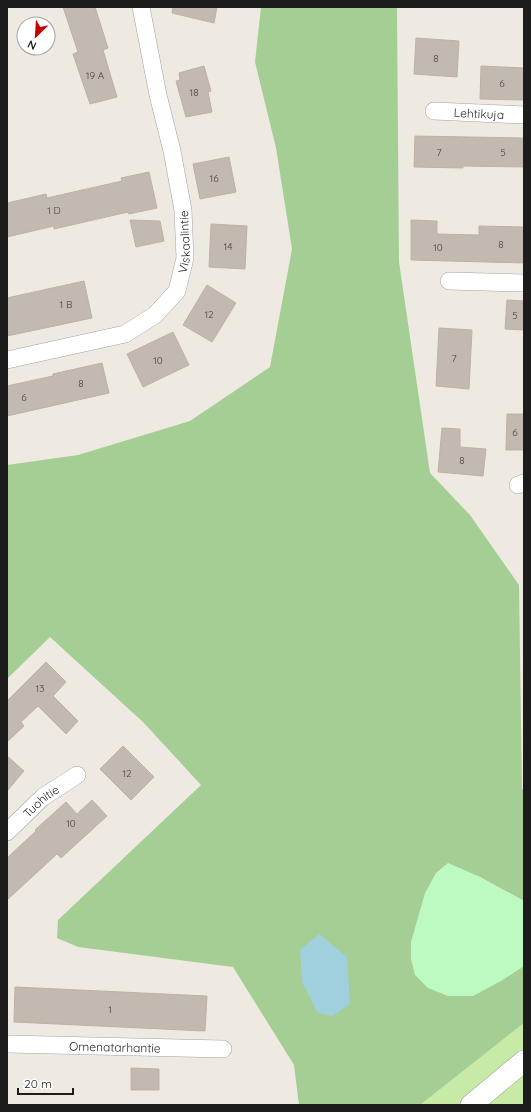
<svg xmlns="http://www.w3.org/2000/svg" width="531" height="1112" viewBox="0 0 531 1112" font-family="Quicksand,sans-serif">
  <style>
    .grass { fill: #c7eaa6 }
    .forest { fill: #a5ce95 }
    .park { fill: #bcfac2 }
    .water { fill: #a0cfdd }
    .building { fill: #c2b9b1; stroke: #c0b0a4 }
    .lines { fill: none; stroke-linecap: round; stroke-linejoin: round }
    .minor-casing { stroke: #a3a3a3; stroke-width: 18 }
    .tertiary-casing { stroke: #a3a3a3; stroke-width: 22 }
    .minor { stroke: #fff; stroke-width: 17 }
    .tertiary { stroke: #fff; stroke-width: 21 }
    .labels { text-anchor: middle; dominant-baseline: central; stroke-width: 3; stroke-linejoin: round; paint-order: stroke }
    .number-label { font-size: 10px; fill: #464341 }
    .street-label { font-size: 12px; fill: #1c1c1c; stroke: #fff }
  </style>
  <rect width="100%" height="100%" fill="#eeeae2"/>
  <path class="grass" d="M524,1023V1105H420Z"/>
  <path class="forest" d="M261,7H397L399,262L430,473L470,515L519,585L522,789H524V901L478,876L499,982L524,966V1023L420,1105H299L294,1065L233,967L78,947L57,938L58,920L201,785L144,723L50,637L7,679V465L78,455L190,421L270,367L292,249L276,148L255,62Z"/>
  <path class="park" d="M448,863L478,876L524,901V966L499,982L473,996H448L428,988L415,975L411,959V942L425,893L436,873Z"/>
  <path class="water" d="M319,934L347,957L350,1004L332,1016L317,1012L302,982L300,950Z"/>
  <path class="building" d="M63,7H95L108,48L103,50L117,97L90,104L73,54L78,52Z
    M173,7H217L214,23L172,13Z
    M416,38L459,41L457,77L414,74Z
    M204,66L211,91L208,92L212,112L186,117L176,81L180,80L179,73Z
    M481,66L524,68V100L480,99Z
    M415,136L524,138V167L463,166V168L414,167Z
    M229,157L236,192L200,199L193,164Z
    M149,172L157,208L129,214L128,212L54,229V226L7,237V203L46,194L47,198L122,181L121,178Z
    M130,220L160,221L164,241L136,247Z
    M411,220L437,221V234L479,235V226L524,227V263L411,260Z
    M211,224L247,226L245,269L209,267Z
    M84,281L92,318L7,336V298Z
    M207,285L236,303L212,342L183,325Z
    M507,300L524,301V330L505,329Z
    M439,328L472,330L469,389L436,386Z
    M173,332L189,365L143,387L127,354Z
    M102,363L109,393L7,416V386L53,376V374Z
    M507,414H524V450H506Z
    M442,428L460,429V447L486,449L483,476L438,472Z
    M46,662L66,682L53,696L78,721L66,734L38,706L21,722L24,726L7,742V701Z
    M123,746L154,777L131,800L100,769Z
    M7,756L24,771L7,791Z
    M92,800L107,816L61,858L57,854L7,900V858L36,831L35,830L66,802L77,814Z
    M15,987L207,996L205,1031L14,1022Z
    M131,1068L159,1069V1090H131Z"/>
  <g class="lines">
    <g class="minor-casing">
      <g id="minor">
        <path id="s1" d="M434,111L524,115"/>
        <path d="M449,281L524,283"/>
        <path id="s2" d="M7,360L125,334L155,315L177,291L185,258L183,210L172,151L158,95L141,7"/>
        <path d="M518,485L524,483"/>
        <path id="s3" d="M7,832L43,797L77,775"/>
        <path id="s4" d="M7,1044L223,1049"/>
      </g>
    </g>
    <g class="tertiary-casing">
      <path id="tertiary" d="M471,1105L524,1061"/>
    </g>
    <use href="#minor" class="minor"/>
    <use href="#tertiary" class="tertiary"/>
  </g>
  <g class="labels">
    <g class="number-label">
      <text x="436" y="58">8</text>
      <text x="95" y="75">19 A</text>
      <text x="502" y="83">6</text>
      <text x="194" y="92">18</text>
      <text x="439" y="152">7</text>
      <text x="503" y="152">5</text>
      <text x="214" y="178">16</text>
      <text x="54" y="210">1 D</text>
      <text x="501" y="244">8</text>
      <text x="228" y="246">14</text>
      <text x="438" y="247">10</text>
      <text x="66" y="304">1 B</text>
      <text x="209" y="314">12</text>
      <text x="515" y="315">5</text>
      <text x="454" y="358">7</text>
      <text x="158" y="360">10</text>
      <text x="81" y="383">8</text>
      <text x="24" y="397">6</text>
      <text x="515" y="432">6</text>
      <text x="462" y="460">8</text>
      <text x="40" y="688">13</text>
      <text x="127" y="773">12</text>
      <text x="71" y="823">10</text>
      <text x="110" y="1009">1</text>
    </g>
    <g class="street-label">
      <text stroke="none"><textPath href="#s1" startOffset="45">Lehtikuja</textPath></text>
      <text stroke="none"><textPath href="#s2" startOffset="239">Viskaalintie</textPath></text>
      <text stroke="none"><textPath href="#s3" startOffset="46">Tuohitie</textPath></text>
      <text stroke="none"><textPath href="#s4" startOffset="108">Omenatarhantie</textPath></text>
    </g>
  </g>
  <rect width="531" height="1112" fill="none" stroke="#1c1c1c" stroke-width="16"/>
  <g transform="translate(36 36) rotate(205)"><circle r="19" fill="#ffffff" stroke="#a4a4a4"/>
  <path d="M0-3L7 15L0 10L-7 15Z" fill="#c90200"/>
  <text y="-6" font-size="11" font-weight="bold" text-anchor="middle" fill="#1c1c1c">N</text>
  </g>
  <path d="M18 1088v6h55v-6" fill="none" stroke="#1c1c1c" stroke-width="2"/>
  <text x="24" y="1088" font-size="12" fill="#1c1c1c" stroke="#ffffff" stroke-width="3" paint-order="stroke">20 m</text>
</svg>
